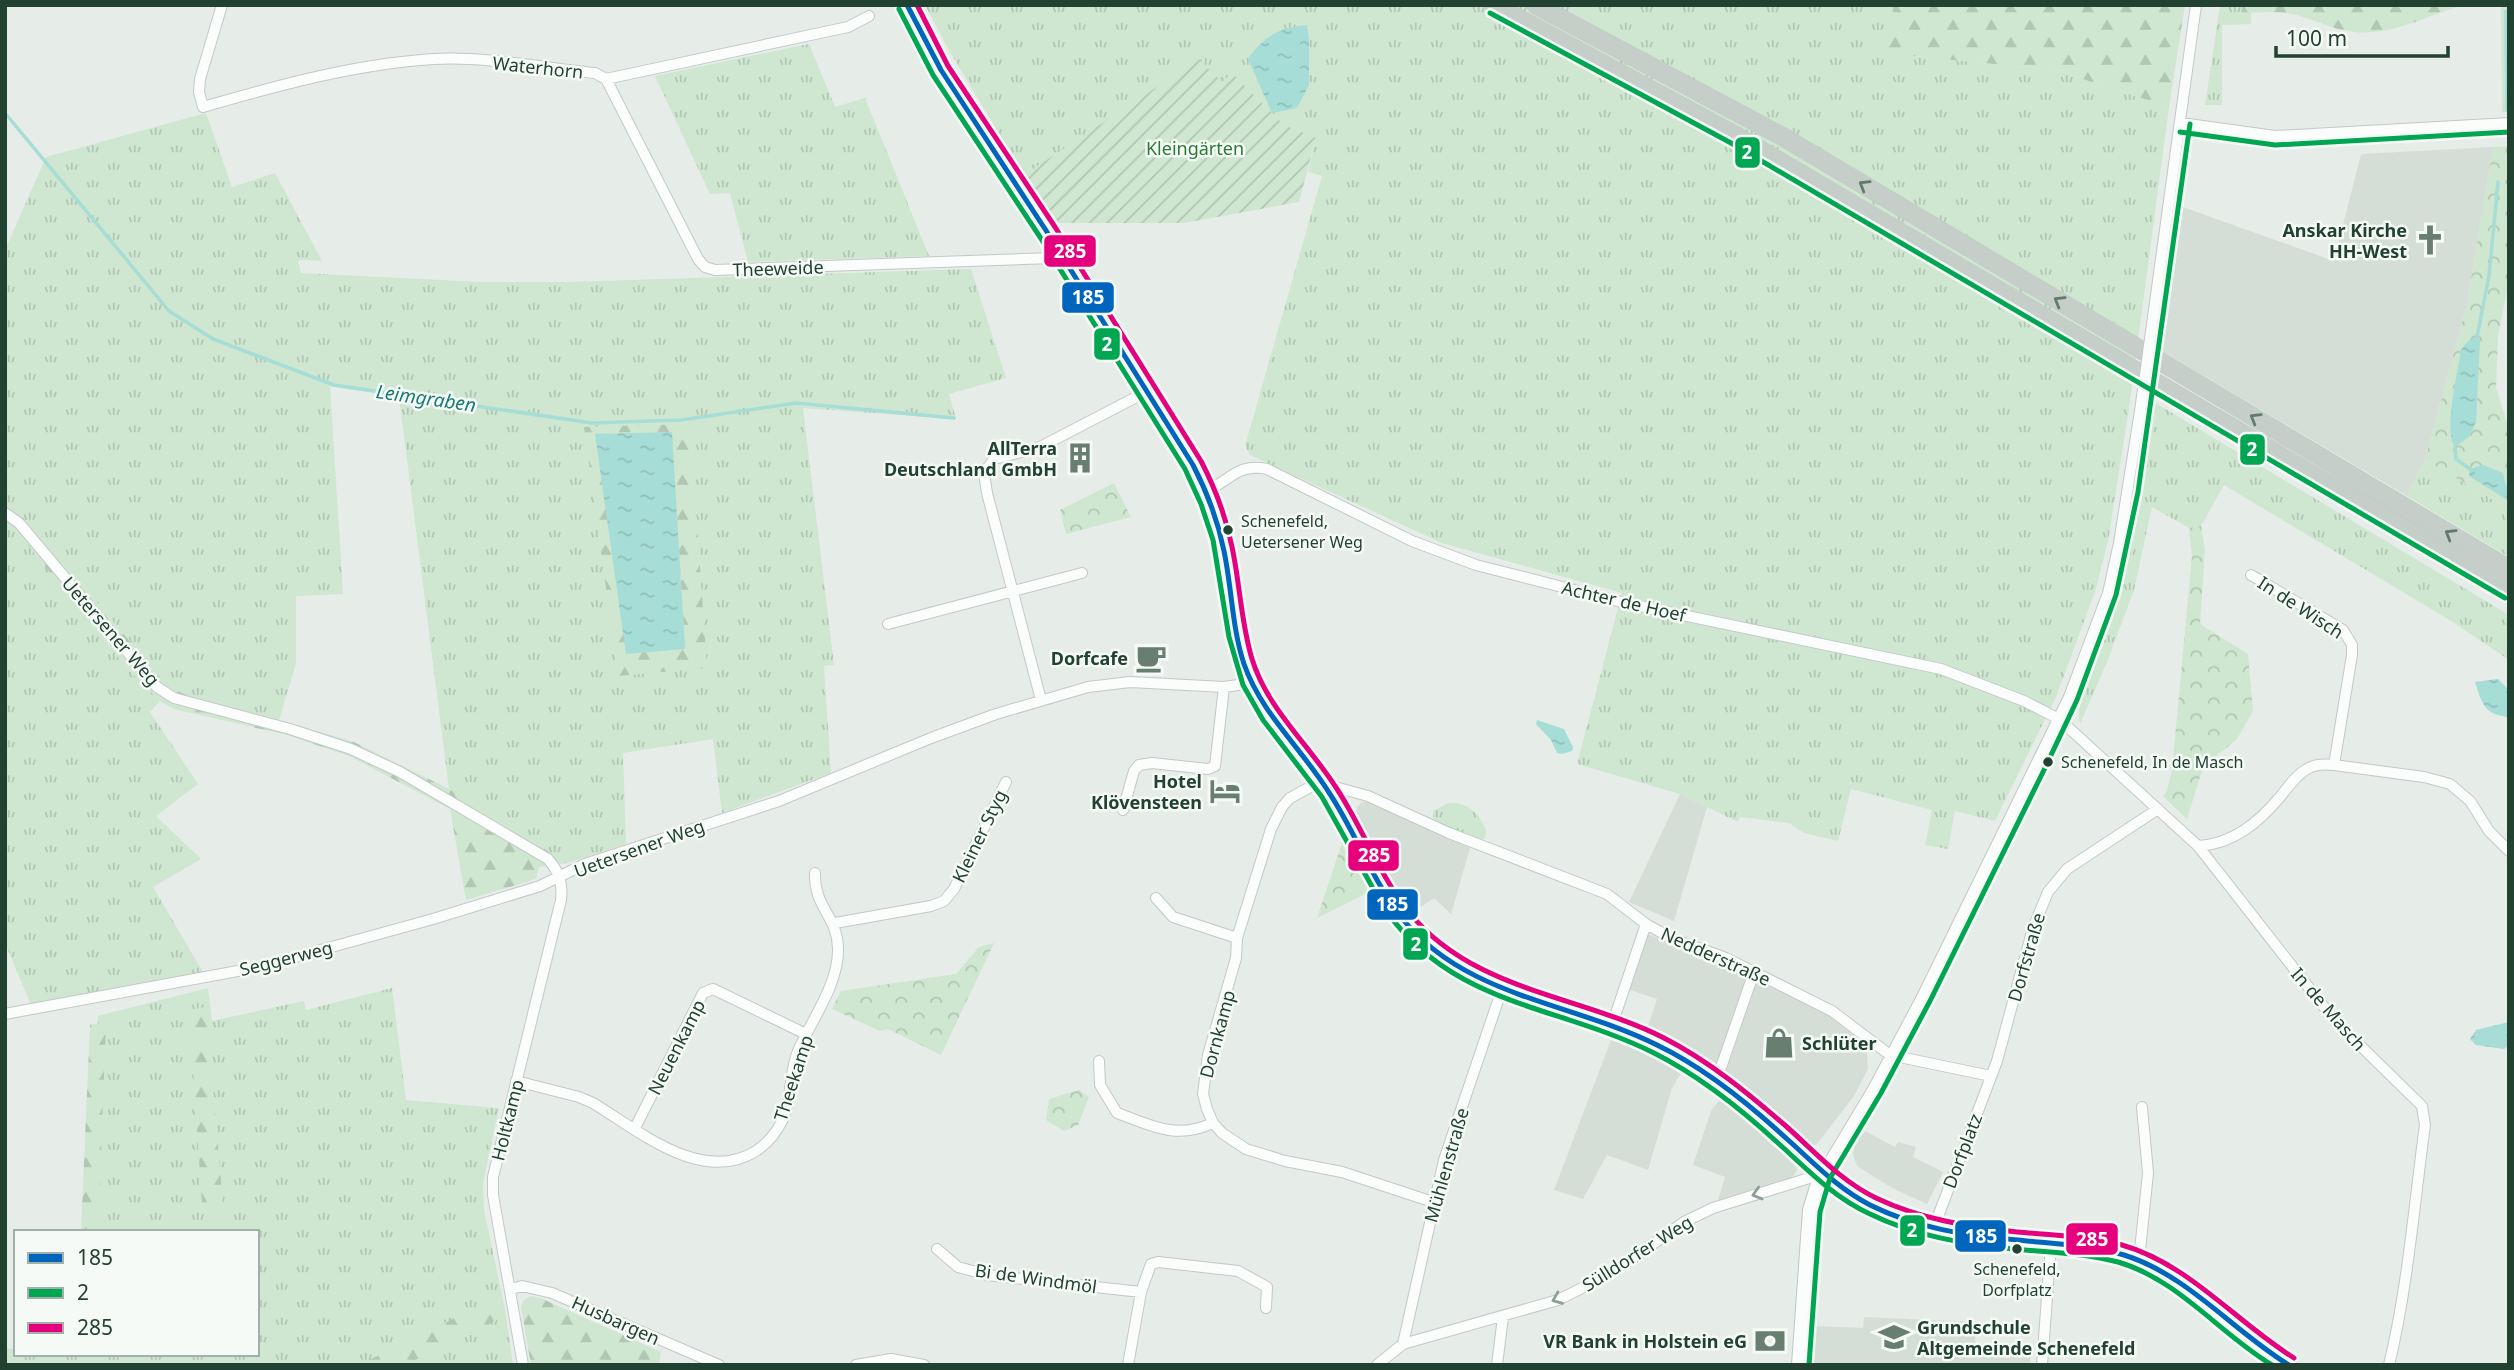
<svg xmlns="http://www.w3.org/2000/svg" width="2514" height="1370" viewBox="0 0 2514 1370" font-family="'Noto Sans',sans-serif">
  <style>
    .built { fill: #d4ded7 }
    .grass { fill: url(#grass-tufts) }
    .forest { fill: url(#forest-firs); fill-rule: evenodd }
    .park { fill: url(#park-crowns) }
    .garden { fill: url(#garden-furrows) }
    .water { fill: url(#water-ripples) }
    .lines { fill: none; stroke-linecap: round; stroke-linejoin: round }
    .stream { stroke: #a6ddd6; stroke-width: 3.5 }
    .minor-casing { stroke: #c3c9c5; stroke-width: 12 }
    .secondary-casing { stroke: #c0c8c4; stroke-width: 18 }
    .trunk-casing { stroke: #c2cbc6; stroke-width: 19 }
    .minor { stroke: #fbfcfc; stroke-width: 10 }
    .secondary { stroke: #fbfcfc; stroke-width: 16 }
    .trunk { stroke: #c5cec9; stroke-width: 18 }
    .minor-bridge-casing { stroke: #c3c9c5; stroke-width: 12; stroke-linecap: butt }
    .minor-bridge { stroke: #fbfcfc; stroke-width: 10 }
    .bus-1-casing { stroke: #f5faf7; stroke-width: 10 }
    .bus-2-casing { stroke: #f5faf7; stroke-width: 10 }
    .bus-3-casing { stroke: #f5faf7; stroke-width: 10 }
    .bus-1 { stroke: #0065bd; stroke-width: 5 }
    .bus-2 { stroke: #00a651; stroke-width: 5 }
    .bus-3 { stroke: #e5007d; stroke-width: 5 }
    .oneway { stroke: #637a6e }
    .oneway2 { stroke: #8e9f96 }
    .bus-dot { fill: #224231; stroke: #f5faf7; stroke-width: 2.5 }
    .labels { text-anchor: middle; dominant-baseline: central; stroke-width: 5; stroke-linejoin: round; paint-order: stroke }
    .bus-label { font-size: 16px; fill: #224231; stroke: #f5faf7; text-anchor: start }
    .street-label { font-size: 18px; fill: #224231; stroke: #f5faf7 }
    .park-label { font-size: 18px; fill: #2a7b34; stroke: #f5faf7 }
    .poi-label { font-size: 18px; font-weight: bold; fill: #224231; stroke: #f5faf7; text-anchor: end }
    .water-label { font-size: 19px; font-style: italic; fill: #187c73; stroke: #f5faf7 }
    .line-badge { stroke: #f5faf7; stroke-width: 2.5 }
    .badge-label { font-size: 19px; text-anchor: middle; font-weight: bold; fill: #fff }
  </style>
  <defs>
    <pattern id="grass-tufts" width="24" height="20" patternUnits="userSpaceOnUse" patternTransform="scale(1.75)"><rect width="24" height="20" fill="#cfe6d0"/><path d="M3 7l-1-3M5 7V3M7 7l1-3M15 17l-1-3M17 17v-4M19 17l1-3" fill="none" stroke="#b1c6b3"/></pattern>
    <pattern id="forest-firs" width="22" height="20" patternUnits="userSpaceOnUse" patternTransform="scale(1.75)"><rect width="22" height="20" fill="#cfe6d0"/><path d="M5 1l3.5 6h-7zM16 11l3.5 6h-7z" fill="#b1c6b3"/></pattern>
    <pattern id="park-crowns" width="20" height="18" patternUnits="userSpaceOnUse" patternTransform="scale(1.75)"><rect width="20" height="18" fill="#cfe6d0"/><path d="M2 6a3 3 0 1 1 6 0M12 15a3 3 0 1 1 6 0" fill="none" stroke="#b1c6b3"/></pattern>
    <pattern id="garden-furrows" width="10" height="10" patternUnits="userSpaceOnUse" patternTransform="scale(1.75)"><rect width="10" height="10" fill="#cfe6d0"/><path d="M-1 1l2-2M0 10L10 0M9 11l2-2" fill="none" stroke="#b1c6b3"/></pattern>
    <pattern id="water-ripples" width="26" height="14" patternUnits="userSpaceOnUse" patternTransform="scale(1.75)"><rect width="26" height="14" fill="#a6ddd6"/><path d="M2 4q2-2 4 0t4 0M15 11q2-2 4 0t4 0" fill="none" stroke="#8fbfb8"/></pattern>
  </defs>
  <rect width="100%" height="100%" fill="#e6ece8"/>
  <path class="built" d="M2493,147L2467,304L2425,460L2407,496L2160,350L2180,206L2334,261L2361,154Z
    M1680,794L1707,807L1674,921L1629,902Z
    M1362,802H1368L1470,848L1451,914L1434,898L1413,912L1386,872L1356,816L1357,807Z
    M1645,933L1723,962L1746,974L1747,978L1715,1068L1682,1046L1648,1026L1657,999L1627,989Z
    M1757,981L1828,1015L1858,1039L1867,1053L1868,1069L1854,1096L1817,1144L1812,1146L1787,1127L1786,1124L1724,1077Z
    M1611,1040L1635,1048L1681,1073L1672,1088L1648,1170L1607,1155L1583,1199L1554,1190Z
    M1720,1099L1756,1126L1796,1165L1797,1170L1792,1178L1718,1200L1725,1177L1693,1165L1711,1111Z
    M1865,1131L1895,1147L1898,1142L1916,1147L1913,1157L1943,1172L1927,1204L1894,1189L1857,1166L1853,1154L1855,1142Z
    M1864,1317L1976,1322L1975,1345L2031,1348L2030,1365H1810L1814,1326L1863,1328Z"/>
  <path class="grass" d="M925,5H1894L1884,53L2055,70L2169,107L2128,415L2108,541L2096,589L2056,697L1995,821L1955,811L1948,849L1925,845L1932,810L1851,789L1838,841L1804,833L1789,823L1740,817L1738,822L1680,794L1577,764L1622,593L1442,543L1250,455L1245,446L1322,176L1308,172L1316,138L1284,125L1232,73L1222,82L1052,158L1024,175L950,52Z
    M2220,5H2243L2242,13H2251V24L2222,25V105H2205Z
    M809,44L835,107L865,98L929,256L748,262L730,193L710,194L655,76Z
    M206,113L232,187L275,173L322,261L298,260L301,273L481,282H570L971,269L1006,378L949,394L956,419L803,408L834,665L824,666L831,773L722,813L713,739L623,753L626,844L567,863L449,789L399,397L330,386L343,594L296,596V663L279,720L192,697L168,687L33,526L5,503V250L46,157Z
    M2154,402L2509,615V660L2453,622L2224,485L2201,526L2189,528L2152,507L2134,590L2107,662L2080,724C2074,697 2100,655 2109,628C2133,554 2143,478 2154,402Z
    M2425,460L2509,509V557L2407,496Z
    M5,522L22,538L129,670L160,701L150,712L198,784L156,816L201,859L153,887L204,974L31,1005L5,943Z
    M1448,803C1468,802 1479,813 1486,830L1485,839L1476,838L1436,822L1433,816V811Z
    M208,988L212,1021L304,1001L306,1010L392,988L406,1100L499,1108L483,1183L484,1210L505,1309L513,1365H5V1349L16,1348V1354H257V1232H91L98,1016Z"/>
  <path class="forest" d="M1894,5H2185L2169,107L2055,70L1883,53Z
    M2243,5H2464C2427,15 2393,36 2354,32C2330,30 2307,15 2285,13C2271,11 2256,13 2241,13Z
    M690,424L707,668L618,676L584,427ZM672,433L685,648L595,434Z
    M5,503L33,526L168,687L192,697L279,720L354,742L449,789L567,863L539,867L536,879L466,900L450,809L349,756L287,735L174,709L160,701L129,670L22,538L5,522Z
    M206,1007L223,1205L202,1204L189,1010Z
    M90,1024H106L98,1232H81Z
    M530,1296L538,1297L661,1352L659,1365H531L521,1307L524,1300Z
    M493,1299L497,1320L405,1365H359Z"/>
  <path class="park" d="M2501,5H2509V112H2502Z
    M2509,146V281L2498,336L2496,388L2509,429V509L2425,460L2467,304L2493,147Z
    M1114,483L1131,517L1066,534L1060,510Z
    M2201,526L2205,549L2200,624L2248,654L2253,711L2237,739L2203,767L2187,819L2163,796L2167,791L2172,770L2192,556L2189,528Z
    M1343,840L1371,891L1317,918Z
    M994,943L941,1055L888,1029L880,1031L832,1009L841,991L956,974L979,947Z
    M1079,1090L1089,1097L1078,1125L1064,1131L1046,1120L1049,1099Z"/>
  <path class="garden" d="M1199,59L1222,82L1232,73L1284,125L1316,138L1299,202L1184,223H1055L1024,175Z"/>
  <path class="water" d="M1307,25L1309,39V85L1297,108L1272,113L1248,59C1263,37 1280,27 1307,25Z
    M2477,337L2480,340L2476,422L2469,437L2455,447C2443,432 2458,372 2461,350L2468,341Z
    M672,432L685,649L626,654L595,434Z
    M2483,465L2503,473L2506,486L2509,487V501L2469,476L2470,469Z
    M2498,679L2509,690V717C2484,715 2482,703 2475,682Z
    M1537,720L1564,729L1573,747L1572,751L1562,754L1557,753L1551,740L1536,724Z
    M2509,1022V1045L2504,1049L2476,1045L2470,1039L2476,1030Z"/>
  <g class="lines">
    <path class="stream" d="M2506,11L2507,110
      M5,113L169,311L213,339L334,385L592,423L681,420L796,403L954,418
      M2477,337L2489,276L2498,182
      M2455,447L2456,459L2470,469"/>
    <g class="minor-casing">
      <path id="minor" d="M222,5L200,79L199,92L203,107C279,85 355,64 434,59C483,56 545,68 595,73L606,79L848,27L869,16
        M606,79L698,259L705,267L715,270L1053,258L1063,255
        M2181,123L2275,136L2509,123
        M2153,317L2196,5
        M1205,492C1231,480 1237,463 1267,469L1412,541L1476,565L1625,603L1941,669L2024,701L2059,719L2198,846L2335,1021L2422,1106L2425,1125C2414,1205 2408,1286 2389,1365
        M5,513L19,523L157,687L174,698L290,729L351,749L400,772L548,859C559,872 563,883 561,900L493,1177V1195L523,1365
        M2251,575L2343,630L2352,645V655L2334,765
        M888,624L1082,573
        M1041,700L987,493L984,473L994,459L1040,447L1148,391
        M1123,810L1134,771L1139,765L1152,763L1208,769L1215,766L1224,687
        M2198,846C2233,844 2258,823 2280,797C2288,787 2296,775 2307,769C2315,764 2325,764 2334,765L2424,777L2450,784L2470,801L2489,831L2509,851
        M1156,898L1173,917L1237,938
        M835,923L931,906L944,901L954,889L1006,782
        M5,1014L259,967L433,919L540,886L585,864L779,801L931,738L996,714L1088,687L1130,682L1224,687L1252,683
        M1612,1025L1646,924
        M1099,1061L1100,1085L1117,1113C1153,1126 1175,1140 1213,1123
        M516,1081L579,1097L593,1103C639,1131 702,1185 756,1151C768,1143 777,1132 783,1119C792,1098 789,1073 798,1051C812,1019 839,984 838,948C837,915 814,908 815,873
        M1716,1082L1754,972
        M635,1128L703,993L713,989L806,1034
        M1433,1202L1342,1172L1285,1161L1246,1149L1222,1133L1213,1123L1207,1109L1203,1094L1208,1055L1236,958L1237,938L1271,829L1282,807L1290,798L1312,786L1324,784L1368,796L1449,833L1607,894L1646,924L1673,939L1726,958L1832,1011L1890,1055L1991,1076
        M1934,1227L1997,1061L2033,928L2048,892L2067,869L2158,809
        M937,1249L958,1267L987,1275L1141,1292
        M2139,1260L2148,1173L2142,1107
        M511,1289L522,1286L552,1293L719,1365
        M1403,1344L1444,1160L1502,989
        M856,1365L891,1359L924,1365
        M1128,1365L1141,1292L1151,1264L1158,1262L1238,1271L1267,1287L1266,1308
        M1377,1365L1403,1344L1558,1300L1598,1280L1632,1259L1684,1222L1713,1208L1822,1174L1873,1089L1922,997L2069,697L2108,593L2119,543L2140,411
        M1497,1365L1503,1317
        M2042,1365L2051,1243"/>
    </g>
    <g class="secondary-casing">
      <path id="secondary" d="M907,5C931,65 974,119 1009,173C1044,225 1076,278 1110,331C1136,371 1163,412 1187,454C1204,483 1217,517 1224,550C1231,588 1233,626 1244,663C1259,713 1302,749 1329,792C1355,832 1373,879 1402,918C1464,1000 1573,1001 1658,1045C1707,1070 1758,1112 1799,1150C1807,1157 1813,1165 1821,1172C1836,1186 1855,1197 1873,1206C1915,1227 1967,1236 2013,1240C2055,1244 2096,1244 2136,1259C2194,1282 2235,1336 2289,1365
        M1800,1365L1811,1210L1822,1174"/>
    </g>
    <g class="trunk-casing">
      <path id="trunk" d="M1494,5L1735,135L2509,590
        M1536,5L1785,138L2509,569"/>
    </g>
    <use href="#minor" class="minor"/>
    <use href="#secondary" class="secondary"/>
    <use href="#trunk" class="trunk"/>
    <g class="minor-bridge-casing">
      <path id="minor-bridge" d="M2140,411L2153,317"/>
    </g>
    <use href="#minor-bridge" class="minor-bridge"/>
    <g class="bus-1-casing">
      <path id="bus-1" d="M907,5L941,70L1047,232L1193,465C1207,492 1218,521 1224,551C1232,589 1232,628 1244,664C1261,713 1301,748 1328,791C1355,831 1371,878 1401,917C1464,997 1571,1002 1657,1045C1705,1068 1748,1103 1787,1139C1814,1163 1837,1188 1870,1205C1916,1228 1967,1236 2018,1240C2054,1244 2090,1245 2124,1255C2188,1275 2233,1331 2289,1365"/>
    </g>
    <g class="bus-2-casing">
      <path id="bus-2" d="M899,9L933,75L1040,237L1185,469L1201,504L1213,540L1229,637L1243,685L1263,720L1322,797L1384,908C1453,1007 1556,1004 1654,1053C1700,1076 1741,1109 1778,1143C1808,1170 1833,1197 1870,1214C1915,1236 1964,1244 2013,1249C2048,1252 2084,1253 2118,1262C2179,1280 2219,1333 2272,1365
        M1490,13L1731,143L2505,598
        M2180,132L2275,145L2509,132
        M1809,1365L1820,1212L1830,1178L1881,1093L1930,1001L2044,770L2077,700L2116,595L2138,492L2190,124"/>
    </g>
    <g class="bus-3-casing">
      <path id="bus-3" d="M917,5L948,66L1055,227L1201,461C1215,488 1226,517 1232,547C1240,584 1241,623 1252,659C1267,708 1308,744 1335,786C1362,826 1378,873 1408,911C1471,991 1579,995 1664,1038C1709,1061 1749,1094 1787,1127C1816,1153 1841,1181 1876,1198C1920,1219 1969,1227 2017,1232C2052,1235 2088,1236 2122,1245C2189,1264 2236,1322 2294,1358"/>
    </g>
    <use href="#bus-1" class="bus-1"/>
    <use href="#bus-2" class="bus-2"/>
    <use href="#bus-3" class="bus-3"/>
  </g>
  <defs><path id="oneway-chevron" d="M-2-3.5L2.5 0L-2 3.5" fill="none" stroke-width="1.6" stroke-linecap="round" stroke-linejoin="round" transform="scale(1.75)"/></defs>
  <g class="oneway">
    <use href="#oneway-chevron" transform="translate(1864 185) rotate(-149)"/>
    <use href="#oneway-chevron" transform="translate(2059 301) rotate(-149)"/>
    <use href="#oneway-chevron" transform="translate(2255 418) rotate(-149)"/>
    <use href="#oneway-chevron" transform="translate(2450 534) rotate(-149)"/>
  </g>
  <g class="oneway2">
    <use href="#oneway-chevron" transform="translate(1757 1194) rotate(164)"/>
    <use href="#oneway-chevron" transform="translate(1557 1299) rotate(158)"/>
  </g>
  <defs>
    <g id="church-bare" transform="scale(2.415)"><path d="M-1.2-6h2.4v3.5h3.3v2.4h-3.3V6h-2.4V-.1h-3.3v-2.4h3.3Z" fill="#677e71" stroke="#f5faf7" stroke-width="2.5" paint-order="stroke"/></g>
    <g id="building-bare" transform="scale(2.415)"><path d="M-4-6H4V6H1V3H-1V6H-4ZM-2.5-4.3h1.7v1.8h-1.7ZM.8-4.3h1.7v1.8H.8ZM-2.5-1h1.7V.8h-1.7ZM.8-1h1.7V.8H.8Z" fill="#677e71" stroke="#f5faf7" stroke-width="2.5" paint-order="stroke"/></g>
    <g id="cafe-bare" transform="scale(2.415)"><path d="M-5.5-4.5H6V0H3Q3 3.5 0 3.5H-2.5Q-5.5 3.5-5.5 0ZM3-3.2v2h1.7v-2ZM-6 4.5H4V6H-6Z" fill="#677e71" stroke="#f5faf7" stroke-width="2.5" paint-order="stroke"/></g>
    <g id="hotel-bare" transform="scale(2.415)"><path d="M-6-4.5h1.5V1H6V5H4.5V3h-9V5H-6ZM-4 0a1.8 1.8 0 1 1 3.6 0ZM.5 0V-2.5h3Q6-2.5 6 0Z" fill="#677e71" stroke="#f5faf7" stroke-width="2.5" paint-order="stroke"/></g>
    <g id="shop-bare" transform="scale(2.415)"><path d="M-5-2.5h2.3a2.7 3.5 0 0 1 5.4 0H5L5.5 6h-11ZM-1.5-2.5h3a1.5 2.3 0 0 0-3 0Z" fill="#677e71" stroke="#f5faf7" stroke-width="2.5" paint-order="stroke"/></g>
    <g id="school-bare" transform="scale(2.415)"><path d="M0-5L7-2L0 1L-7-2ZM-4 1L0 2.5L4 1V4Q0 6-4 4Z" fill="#677e71" stroke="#f5faf7" stroke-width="2.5" paint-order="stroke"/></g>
    <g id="bank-bare" transform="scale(2.415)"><path d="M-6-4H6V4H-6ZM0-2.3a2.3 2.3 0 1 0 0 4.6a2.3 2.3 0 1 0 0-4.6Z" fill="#677e71" stroke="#f5faf7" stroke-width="2.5" paint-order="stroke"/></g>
  </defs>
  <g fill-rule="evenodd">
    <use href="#church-bare" x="2430" y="240"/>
    <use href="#building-bare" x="1080" y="458"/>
    <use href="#cafe-bare" x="1151" y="658"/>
    <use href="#hotel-bare" x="1225" y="791"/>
    <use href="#shop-bare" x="1779" y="1043"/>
    <use href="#school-bare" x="1894" y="1337"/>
    <use href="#bank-bare" x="1770" y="1341"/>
  </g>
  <g class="bus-dot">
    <circle cx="1228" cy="530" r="6"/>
    <circle cx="2048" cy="762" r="6"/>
    <circle cx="2017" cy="1249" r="6"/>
  </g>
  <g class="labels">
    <g class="bus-label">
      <text x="1241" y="521">Schenefeld,<tspan x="1241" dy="21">Uetersener Weg</tspan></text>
      <text x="2061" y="762">Schenefeld, In de Masch</text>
      <text x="2017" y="1269" text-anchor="middle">Schenefeld,<tspan x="2017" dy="21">Dorfplatz</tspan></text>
    </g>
    <g class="street-label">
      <text transform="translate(538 67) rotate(6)">Waterhorn</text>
      <text transform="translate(778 268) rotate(-2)">Theeweide</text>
      <text transform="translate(1624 601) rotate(13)">Achter de Hoef</text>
      <text transform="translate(2301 607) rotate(33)">In de Wisch</text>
      <text transform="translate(111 631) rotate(49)">Uetersener Weg</text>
      <text transform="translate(979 836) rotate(-64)">Kleiner Styg</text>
      <text transform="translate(639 848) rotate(-20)">Uetersener Weg</text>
      <text transform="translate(1716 956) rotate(24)">Nedderstraße</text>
      <text transform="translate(2026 957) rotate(-74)">Dorfstraße</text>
      <text transform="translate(286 958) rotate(-14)">Seggerweg</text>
      <text transform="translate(2329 1009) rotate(49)">In de Masch</text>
      <text transform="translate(1217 1034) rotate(-75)">Dornkamp</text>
      <text transform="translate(676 1047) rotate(-63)">Neuenkamp</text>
      <text transform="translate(793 1078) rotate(-72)">Theekamp</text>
      <text transform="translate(507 1120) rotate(-76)">Holtkamp</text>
      <text transform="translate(1962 1151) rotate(-69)">Dorfplatz</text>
      <text transform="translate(1446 1165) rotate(-74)">Mühlenstraße</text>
      <text transform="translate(1637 1253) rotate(-32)">Sülldorfer Weg</text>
      <text transform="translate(1036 1278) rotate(8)">Bi de Windmöl</text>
      <text transform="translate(616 1320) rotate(24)">Husbargen</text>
    </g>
    <g class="park-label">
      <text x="1195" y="148">Kleingärten</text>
    </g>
    <g class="poi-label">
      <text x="2407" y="230">Anskar Kirche<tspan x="2407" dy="21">HH-West</tspan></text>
      <text x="1057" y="448">AllTerra<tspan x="1057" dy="21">Deutschland GmbH</tspan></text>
      <text x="1128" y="658">Dorfcafe</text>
      <text x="1202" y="781">Hotel<tspan x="1202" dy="21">Klövensteen</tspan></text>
      <text x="1802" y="1043" text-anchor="start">Schlüter</text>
      <text x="1917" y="1327" text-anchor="start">Grundschule<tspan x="1917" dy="21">Altgemeinde Schenefeld</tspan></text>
      <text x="1747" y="1341">VR Bank in Holstein eG</text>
    </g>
    <g class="water-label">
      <text transform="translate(426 398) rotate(8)">Leimgraben</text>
    </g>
  </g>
  <g class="line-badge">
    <rect x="1734" y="136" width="27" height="33" rx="7" fill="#00a651"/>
    <rect x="1043" y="234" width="54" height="34" rx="7" fill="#e5007d"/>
    <rect x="1061" y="281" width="54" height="33" rx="7" fill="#0065bd"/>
    <rect x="1093" y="327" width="28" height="34" rx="7" fill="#00a651"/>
    <rect x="2239" y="433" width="27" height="33" rx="7" fill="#00a651"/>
    <rect x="1347" y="839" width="53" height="33" rx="7" fill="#e5007d"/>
    <rect x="1366" y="888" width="53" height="33" rx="7" fill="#0065bd"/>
    <rect x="1402" y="927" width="27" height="34" rx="7" fill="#00a651"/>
    <rect x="1899" y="1214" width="27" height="33" rx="7" fill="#00a651"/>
    <rect x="1954" y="1219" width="53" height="34" rx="7" fill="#0065bd"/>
    <rect x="2065" y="1222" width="54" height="34" rx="7" fill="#e5007d"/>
  </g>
  <g class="badge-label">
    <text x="1747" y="159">2</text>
    <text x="1070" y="258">285</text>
    <text x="1088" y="304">185</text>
    <text x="1107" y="351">2</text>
    <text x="2252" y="456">2</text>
    <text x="1374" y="862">285</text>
    <text x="1392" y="911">185</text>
    <text x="1416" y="951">2</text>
    <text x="1912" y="1237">2</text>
    <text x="1981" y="1243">185</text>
    <text x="2092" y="1246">285</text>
  </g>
  <rect width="2514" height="1370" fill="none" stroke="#224231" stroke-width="14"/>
  <rect x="14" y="1230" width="245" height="126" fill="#f5faf7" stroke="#a1b0a8" stroke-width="2"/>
  <rect x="28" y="1253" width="35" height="10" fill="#0065bd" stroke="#a1b0a8" stroke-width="2"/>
  <text x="77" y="1265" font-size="21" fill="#224231">185</text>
  <rect x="28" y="1288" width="35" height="10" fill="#00a651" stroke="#a1b0a8" stroke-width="2"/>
  <text x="77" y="1300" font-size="21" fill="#224231">2</text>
  <rect x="28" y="1323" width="35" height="10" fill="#e5007d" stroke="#a1b0a8" stroke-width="2"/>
  <text x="77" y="1335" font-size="21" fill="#224231">285</text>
  <path d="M2276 46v10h172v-10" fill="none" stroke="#224231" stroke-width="3.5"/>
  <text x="2286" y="46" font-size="21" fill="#224231" stroke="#f5faf7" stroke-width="5" paint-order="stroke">100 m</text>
</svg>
